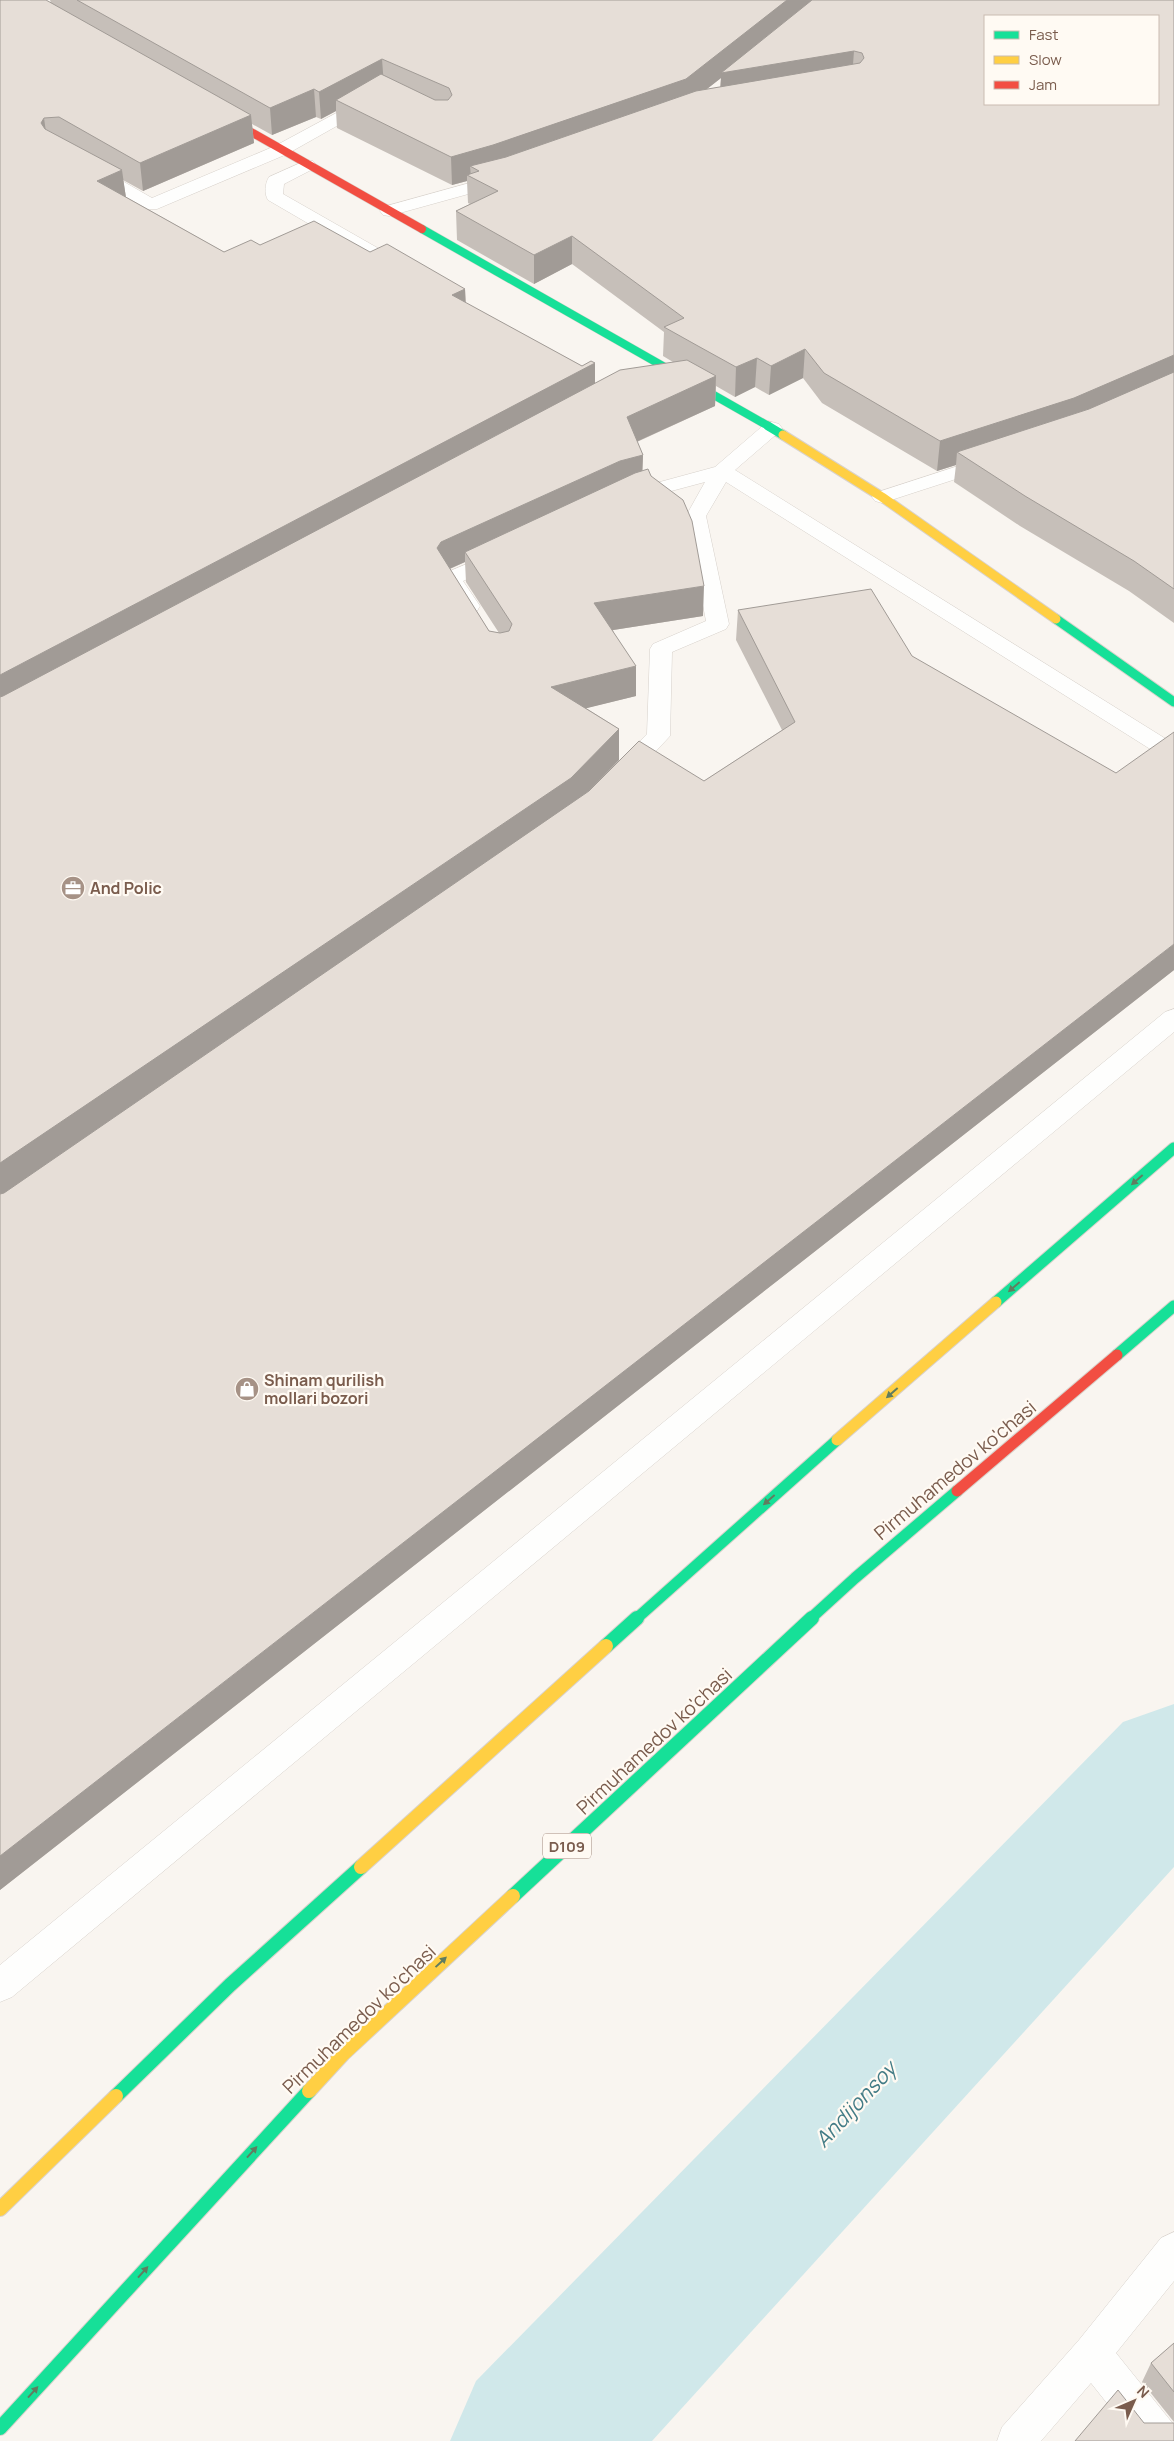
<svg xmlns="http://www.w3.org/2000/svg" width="1174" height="2441" viewBox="0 0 1174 2441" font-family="Manrope,sans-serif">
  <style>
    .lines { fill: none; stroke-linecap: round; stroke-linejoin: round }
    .river { fill: #d0e8ea; fill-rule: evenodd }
    .lane-casing { stroke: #d7d1cb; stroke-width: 1 }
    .street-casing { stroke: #d7d1cb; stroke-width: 1 }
    .fast-far3-casing { stroke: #d9d2cb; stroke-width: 9 }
    .fast-far2-casing { stroke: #d9d2cb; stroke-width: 11 }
    .fast-far1-casing { stroke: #d9d2cb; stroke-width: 13 }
    .fast-casing { stroke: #d9d2cb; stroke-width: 16 }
    .slow-far2-casing { stroke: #d9d2cb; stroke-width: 11 }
    .slow-far1-casing { stroke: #d9d2cb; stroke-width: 13 }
    .slow-casing { stroke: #d9d2cb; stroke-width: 16 }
    .jam-far1-casing { stroke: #d9d2cb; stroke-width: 9 }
    .jam-casing { stroke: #d9d2cb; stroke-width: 13 }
    .lane { fill: #fefefd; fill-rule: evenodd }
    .street { fill: #fefefd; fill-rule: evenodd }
    .fast-far3 { stroke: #16e098; stroke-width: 8 }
    .fast-far2 { stroke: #16e098; stroke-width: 9 }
    .fast-far1 { stroke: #16e098; stroke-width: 11 }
    .fast { stroke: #16e098; stroke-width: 14 }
    .slow-far2 { stroke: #ffcf43; stroke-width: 9 }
    .slow-far1 { stroke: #ffcf43; stroke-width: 11 }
    .slow { stroke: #ffcf43; stroke-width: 14 }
    .jam-far1 { stroke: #f24e42; stroke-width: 8 }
    .jam { stroke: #f24e42; stroke-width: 11 }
    .wall { fill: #c6bfb9; fill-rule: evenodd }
    .shaded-wall { fill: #a19b96 }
    .building { fill: #e6ded7; stroke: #a19b96; fill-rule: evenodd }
    .oneway { fill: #617d60 }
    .labels { text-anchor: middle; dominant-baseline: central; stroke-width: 4.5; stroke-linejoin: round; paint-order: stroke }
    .shield { fill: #fffaf3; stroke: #a28b7f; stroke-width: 1 }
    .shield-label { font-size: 15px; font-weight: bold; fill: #7a5c4d }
    .poi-label { font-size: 16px; font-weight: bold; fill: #7a5c4d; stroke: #fffaf3; text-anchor: start }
    .near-street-label { font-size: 19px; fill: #7a5c4d; stroke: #fffaf3 }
    .near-water-label { font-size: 21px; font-style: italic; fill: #437c86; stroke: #fffaf3 }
  </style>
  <rect width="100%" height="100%" fill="#f9f5f0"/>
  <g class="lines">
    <path class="river" d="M1174,1704V1867L652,2441H450L476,2381L1123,1722Z"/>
    <g class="lane-casing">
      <path id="lane" d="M368,96L374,97L377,101L374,105L287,154L157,209H145L86,175L83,171L86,167H98L152,198L275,146Z
        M307,160L313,161L316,165L313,169L284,184L283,194L411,267L413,271L411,275H397L268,200C264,194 265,183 269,177Z
        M772,422L779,424L782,428L779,432L735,470L1174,744V761L1166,759L726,482L706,516L729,624L726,629L672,652L670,736L630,779L622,781L614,779L610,774L614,769L647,734L650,649L653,644L706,621L686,516L705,482L630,502L623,500L620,496L623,492L715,467L765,424Z
        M500,550L508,551L511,556L508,561L463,581L480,606L477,611L469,613L461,611L440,579L443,574Z
        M1174,1009V1032L12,1997L0,2002V1965L1165,1012Z"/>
    </g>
    <g class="street-casing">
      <path id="street" d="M502,174L508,175L511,179L508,183L389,216L383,215L380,211L383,207Z
        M989,456L996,458L999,462L996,466L882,503L875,501L872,497L875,493Z
        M1174,2232V2281L1116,2353L1174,2425V2441H1137L1091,2383L1041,2441H997L1002,2427L1079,2340L1161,2238Z"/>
    </g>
    <g class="fast-far3-casing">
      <path id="fast-far3" d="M422,229L770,427"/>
    </g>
    <g class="fast-far2-casing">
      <path id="fast-far2" d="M768,426L783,435
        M1056,619L1174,702"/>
    </g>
    <g class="fast-far1-casing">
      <path id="fast-far1" d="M996,1302L1174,1148
        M1117,1355L1174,1306
        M636,1619L837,1440
        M810,1619L855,1578L957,1491"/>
    </g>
    <g class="fast-casing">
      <path id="fast" d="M606,1646L637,1618
        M513,1896L812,1618
        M116,2096L230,1985L361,1867
        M0,2428L309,2091"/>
    </g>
    <g class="slow-far2-casing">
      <path id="slow-far2" d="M783,435L882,497L1056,619"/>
    </g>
    <g class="slow-far1-casing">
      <path id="slow-far1" d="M837,1440L996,1302"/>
    </g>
    <g class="slow-casing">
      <path id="slow" d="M361,1867L606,1646
        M309,2091L343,2054L513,1896
        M0,2209L116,2096"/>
    </g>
    <g class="jam-far1-casing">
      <path id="jam-far1" d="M221,115L422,229"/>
    </g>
    <g class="jam-casing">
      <path id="jam" d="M957,1491L1117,1355"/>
    </g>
    <use href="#lane" class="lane"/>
    <use href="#street" class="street"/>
    <use href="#fast-far3" class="fast-far3"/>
    <use href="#fast-far2" class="fast-far2"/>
    <use href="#fast-far1" class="fast-far1"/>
    <use href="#fast" class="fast"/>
    <use href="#slow-far2" class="slow-far2"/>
    <use href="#slow-far1" class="slow-far1"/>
    <use href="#slow" class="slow"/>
    <use href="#jam-far1" class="jam-far1"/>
    <use href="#jam" class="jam"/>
  </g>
  <path class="wall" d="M0,0L51,3L50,0H1174V623L1129,591L1020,526L954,482L956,465L937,471L822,403L803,378L769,395L755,387L735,397L716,386L715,406L637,442L643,455L642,471L703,616L613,630L636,696L586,708L619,729V760L587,793L704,781L782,730L736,640L738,610L912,656L1174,970L0,1890ZM721,78L720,87L707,89ZM336,111L337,128L452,185L467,181L468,203L470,204L456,211L457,240L534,284L572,264L664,332L663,356L673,362L595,383V363L582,366L466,303L465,289L370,252L260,245L224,252L126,197L123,180L143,191L254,143L252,124L272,135L316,117L321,119ZM465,562L466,582L499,633L489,631L450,569Z
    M1174,2343V2422L1142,2382L1151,2363Z"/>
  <path class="shaded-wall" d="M787,0H820L854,51L852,78L720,101L721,78L685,106L479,171L470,166L471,177L467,175V181L452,185L451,157Z
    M382,59L384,86L336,100V111L321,119L319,92Z
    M314,89L316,117L272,135L270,108Z
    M251,115L254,143L143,191L140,163Z
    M44,118L48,146L41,123Z
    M122,170L126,198L97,181Z
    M572,236V264L534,284V255Z
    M465,289L466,318L452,295Z
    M805,349L803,378L769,395L771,366Z
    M1174,355V382L957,452L956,465L937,471L940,441Z
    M757,358L755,387L735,397L736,367Z
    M595,363V393L0,709V675Z
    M716,376L715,406L627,446V417Z
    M643,455L642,485L465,552V562L442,572L437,548L441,542L620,461Z
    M704,586L703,616L594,633V603Z
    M636,666V696L551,717V687Z
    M619,729V760L571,809L0,1199V1163Z
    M1174,944V970L0,1890V1856Z"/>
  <path class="building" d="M0,0H46L251,115L140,163L59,117L44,118L41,123L45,129L122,170L97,181L224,252L251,240L260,245L314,221L370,252L387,244L465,289L452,295L582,366L591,361L595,363L0,675Z
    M77,0H787L686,79L493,145L451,157L336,100L381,74L435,100H448L452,95L449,88L382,59L319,92L314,89L270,108Z
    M812,0H1174V355L1074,398L940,441L824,373L805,349L771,366L757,358L736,367L698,346L664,327L684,318L572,236L534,255L456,211L498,191L467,175L479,171L470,166L506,157L696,91L860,63L864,58L862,53L854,51L721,73ZM985,16H1158V104H985Z
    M687,360L716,376L627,417L643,455L620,461L441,542L437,548L489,631L500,633L509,631L512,624L465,552L635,473L648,469L651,476L683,500L692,521L704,586L594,603L636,666L551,687L619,729L571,778L0,1163V697L3,696L620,370Z
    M1174,372V589L1134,561L1025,496L957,452L1089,409Z
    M871,589L912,656L1116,773L1174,732V944L0,1856V1194L4,1193L589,791L639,741L704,781L795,722L738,610Z
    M1174,2343V2392L1151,2363Z
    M1118,2390L1144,2423H1174V2441H1075Z"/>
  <defs><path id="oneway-solid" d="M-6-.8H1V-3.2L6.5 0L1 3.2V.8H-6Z" transform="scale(1.25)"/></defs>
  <g class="oneway">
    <use href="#oneway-solid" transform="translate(1137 1180) rotate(139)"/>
    <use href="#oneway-solid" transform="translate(1014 1287) rotate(139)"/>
    <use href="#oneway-solid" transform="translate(892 1393) rotate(139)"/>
    <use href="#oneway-solid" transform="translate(769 1500) rotate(139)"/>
    <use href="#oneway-solid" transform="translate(441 1962) rotate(-43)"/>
    <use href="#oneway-solid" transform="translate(252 2152) rotate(-48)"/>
    <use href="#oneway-solid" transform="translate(143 2272) rotate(-48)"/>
    <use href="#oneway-solid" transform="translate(33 2392) rotate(-48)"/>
  </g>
  <defs>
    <g id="office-disc" transform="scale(1.25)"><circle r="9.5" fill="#a69286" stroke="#fffaf3"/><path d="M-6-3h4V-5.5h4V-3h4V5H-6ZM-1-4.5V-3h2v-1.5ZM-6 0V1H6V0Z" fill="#fff"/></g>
    <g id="shop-disc" transform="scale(1.25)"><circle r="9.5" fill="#a69286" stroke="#fffaf3"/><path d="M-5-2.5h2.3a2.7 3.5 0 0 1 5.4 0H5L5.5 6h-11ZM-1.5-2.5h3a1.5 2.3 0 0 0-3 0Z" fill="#fff"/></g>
  </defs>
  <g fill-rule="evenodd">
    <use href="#office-disc" x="73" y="888"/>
    <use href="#shop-disc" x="247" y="1389"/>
  </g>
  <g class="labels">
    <rect class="shield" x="543" y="1833.5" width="48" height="25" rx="4"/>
    <g class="shield-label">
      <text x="567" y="1846">D109</text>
    </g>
    <g class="poi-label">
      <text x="90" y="888">And Polic</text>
      <text x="264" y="1380">Shinam qurilish<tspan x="264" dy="18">mollari bozori</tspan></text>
    </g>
    <g class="near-street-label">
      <text transform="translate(955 1470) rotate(-40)">Pirmuhamedov ko'chasi</text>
      <text transform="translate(654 1741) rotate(-43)">Pirmuhamedov ko'chasi</text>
      <text transform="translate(359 2019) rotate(-44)">Pirmuhamedov ko'chasi</text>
    </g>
    <g class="near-water-label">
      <text transform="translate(855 2104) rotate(-47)">Andijonsoy</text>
    </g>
  </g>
  <rect x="984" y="15" width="175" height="90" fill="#fffaf3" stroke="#cabbb1"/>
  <rect x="994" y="31" width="25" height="8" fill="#16e098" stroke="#cabbb1"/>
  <text x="1029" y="40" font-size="15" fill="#7a5c4d">Fast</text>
  <rect x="994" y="56" width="25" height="8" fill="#ffcf43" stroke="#cabbb1"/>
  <text x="1029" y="65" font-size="15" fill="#7a5c4d">Slow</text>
  <rect x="994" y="81" width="25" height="8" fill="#f24e42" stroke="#cabbb1"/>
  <text x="1029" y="90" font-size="15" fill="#7a5c4d">Jam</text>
  <g transform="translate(1134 2401) rotate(45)" stroke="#fffaf3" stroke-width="4" paint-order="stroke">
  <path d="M0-4L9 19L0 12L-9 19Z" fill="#7a5c4d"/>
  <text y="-8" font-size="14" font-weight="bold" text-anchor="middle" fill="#7a5c4d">N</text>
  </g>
</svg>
